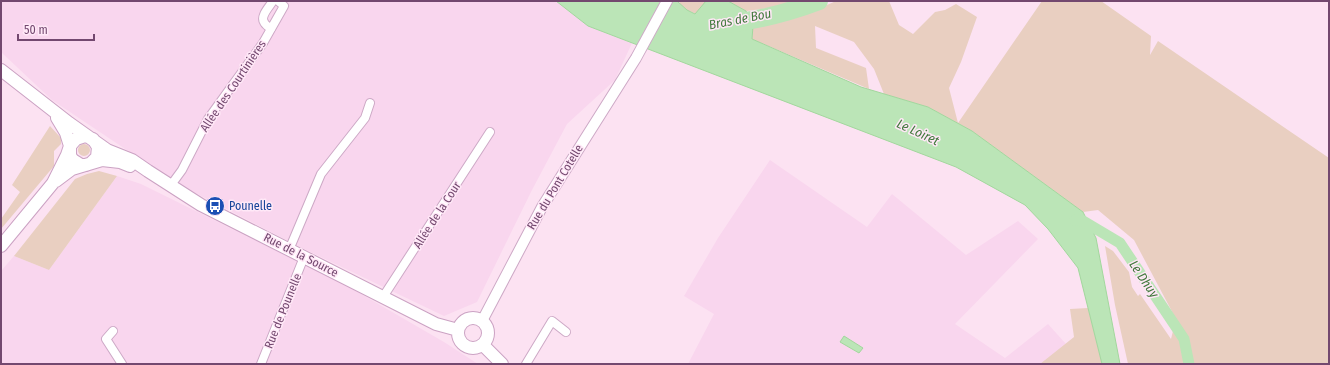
<svg xmlns="http://www.w3.org/2000/svg" width="1330" height="365" viewBox="0 0 1330 365" font-family="'Fira Sans Condensed',sans-serif">
  <style>
    .residential { fill: #f9d6ee }
    .green { fill: #e9cfc1 }
    .water { fill: #bbe5b7; stroke: #a2d79d }
    .lines { fill: none; stroke-linecap: round; stroke-linejoin: round }
    .canal { stroke: #bbe5b7; stroke-width: 11 }
    .river { stroke: #bbe5b7; stroke-width: 18 }
    .minor-casing { stroke: #cda9c6; stroke-width: 10 }
    .tertiary-casing { stroke: #cda9c6; stroke-width: 12 }
    .secondary-casing { stroke: #cba2c3; stroke-width: 14 }
    .minor { stroke: #fff; stroke-width: 8 }
    .tertiary { stroke: #fff; stroke-width: 10 }
    .secondary { stroke: #fff; stroke-width: 12 }
    .labels { text-anchor: middle; dominant-baseline: central; stroke-width: 3; stroke-linejoin: round; paint-order: stroke }
    .street-label { font-size: 12px; fill: #73486f; stroke: #ffe8f7 }
    .transit-label { font-size: 12px; fill: #164399; stroke: #ffe8f7; text-anchor: start }
    .water-label { font-size: 13px; font-style: italic; fill: #41793c; stroke: #ffe8f7 }
  </style>
  <rect width="100%" height="100%" fill="#fce2f2"/>
  <path class="residential" d="M1,1H555L588,26L632,43L615,80L567,124L532,190L477,302L444,316L302,248L176,183L52,100L1,52Z
    M770,160L867,227L892,194L966,255L1018,221L1038,239L955,324L1005,358L1048,324L1084,364H688L714,314L684,296L718,238Z
    M117,176L141,184L342,283L444,342L478,364H1V271L14,256L49,270Z"/>
  <path class="green" d="M681,1H708H706L696,14L687,10L679,3Z
    M728,1H794L769,8L746,11Z
    M836,1H889L899,25L913,34L935,12L945,10L956,4L977,17L961,62L949,88L958,123L1042,1H1101L1151,36L1150,55L1158,41L1329,158V364H1128L1115,305L1105,246L1113,251L1129,272L1132,287L1138,296L1140,294L1171,339L1176,319L1134,240L1098,210L1083,212L972,131L928,107L884,94L874,69L854,42L815,26L816,48L866,68L869,89L752,39L753,26L809,13Z
    M50,126L61,138V144L54,151V166L1,229V219L20,192L12,185Z
    M78 150a6 6 0 1 1 12 0a6 6 0 1 1-12 0Z
    M99,171L117,176L49,270L14,256L75,179L87,174Z
    M1088,308L1102,364H1040L1074,337L1070,309Z"/>
  <path class="water" d="M556,1H677L687,10L695,14L706,1H728L746,11L753,26L752,39L861,87L928,107L972,131L1083,212L1096,238L1120,364H1102L1078,268L1048,229L1025,205L956,167L588,26Z
    M844,336L863,348L859,353L840,342Z"/>
  <g class="lines">
    <path class="canal" d="M1075,220L1083,221L1120,243L1184,339L1189,364"/>
    <path class="river" d="M727,24C758,20 790,12 819,1"/>
    <g class="minor-casing">
      <path id="minor" d="M271,29C269,27 265,25 264,22C260,16 270,6 273,1
        M171,185L182,170L208,119L263,43L284,6L278,1
        M289,250L321,174L365,118L370,103
        M383,297L490,132
        M113,331L106,339L122,364
        M261,364L304,257
        M526,364L552,321L566,332"/>
    </g>
    <g class="tertiary-casing">
      <path id="tertiary" d="M482,321L542,207L636,58L667,1"/>
    </g>
    <g class="secondary-casing">
      <path id="secondary" d="M1,70L69,123L107,150L132,160L148,171L201,205L436,324L458,330
        M56,181L72,169L102,160L120,162L130,166
        M1,246L53,183L67,155L70,146L76,139L85,136L93,139L98,147L97,157L91,163L86,165H81L73,160L70,156V146L66,133L57,118
        M458 333a15 15 0 1 1 30 0a15 15 0 1 1-30 0Z
        M483,345L502,364"/>
    </g>
    <use href="#minor" class="minor"/>
    <use href="#tertiary" class="tertiary"/>
    <use href="#secondary" class="secondary"/>
  </g>
  <defs>
    <g id="bus-disc" transform="scale(1)"><circle r="9.5" fill="#1a4fb4" stroke="#ffe8f7"/><path d="M-5-6H5V4H4V6H2V4H-2V6H-4V4H-5ZM-3.5-4V0h7V-4ZM-3.5 1.2v1.5H-2V1.2ZM2 1.2v1.5H3.5V1.2Z" fill="#fff"/></g>
  </defs>
  <g fill-rule="evenodd">
    <use href="#bus-disc" x="215" y="206"/>
  </g>
  <g class="labels">
    <g class="street-label">
      <text transform="translate(233 86) rotate(-56)">Allée des Courtinières</text>
      <text transform="translate(555 187) rotate(-59)">Rue du Pont Cotelle</text>
      <text transform="translate(437 215) rotate(-57)">Allée de la Cour</text>
      <text transform="translate(301 255) rotate(27)">Rue de la Source</text>
      <text transform="translate(283 311) rotate(-68)">Rue de Pounelle</text>
    </g>
    <g class="transit-label">
      <text x="229" y="206">Pounelle</text>
    </g>
    <g class="water-label">
      <text transform="translate(740 19) rotate(-11)">Bras de Bou</text>
      <text transform="translate(918 132) rotate(25)">Le Loiret</text>
      <text transform="translate(1144 279) rotate(56)">Le Dhuy</text>
    </g>
  </g>
  <rect width="1330" height="365" fill="none" stroke="#73486f" stroke-width="4"/>
  <path d="M18 34v6h76v-6" fill="none" stroke="#73486f" stroke-width="2"/>
  <text x="24" y="34" font-size="12" fill="#73486f" stroke="#ffe8f7" stroke-width="3" paint-order="stroke">50 m</text>
</svg>
